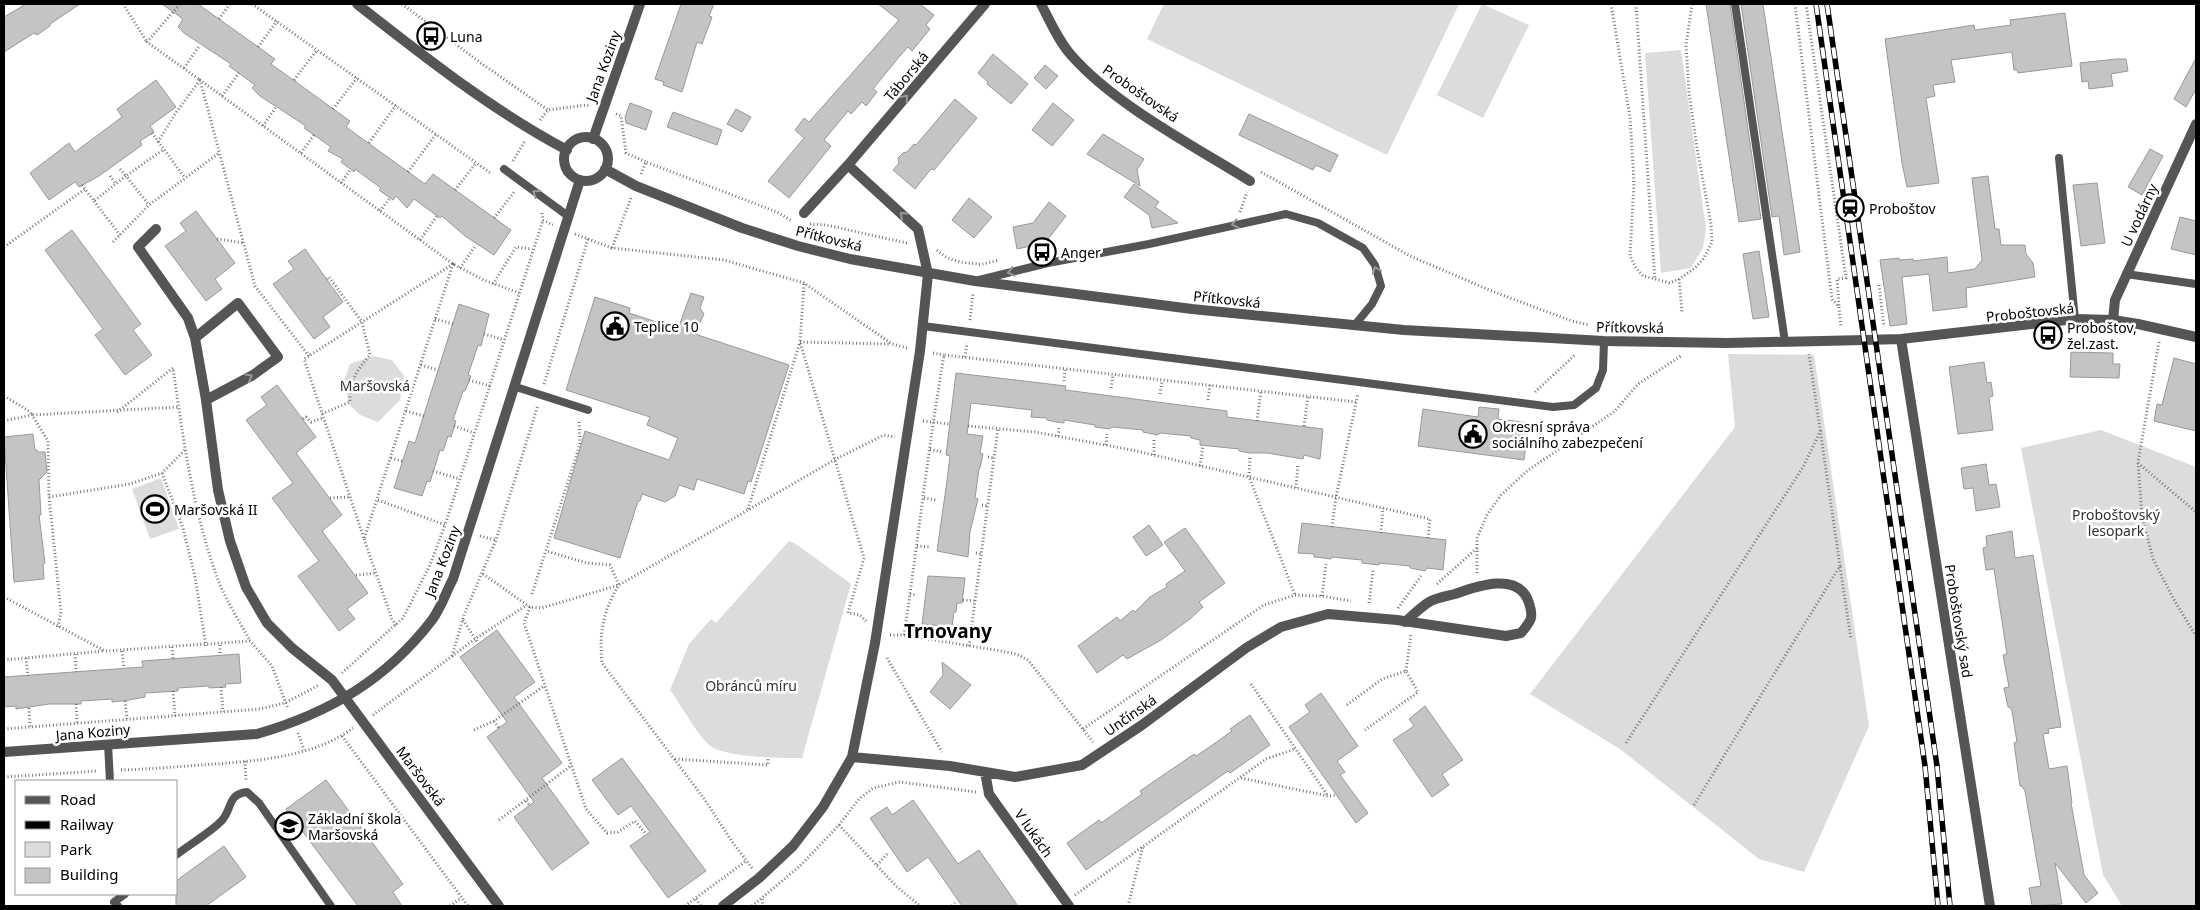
<svg xmlns="http://www.w3.org/2000/svg" width="2200" height="910" viewBox="0 0 2200 910" font-family="'Noto Sans',sans-serif">
  <style>
    .green { fill: #dcdcdc }
    .building { fill: #c4c4c4; stroke: #999 }
    .lines { fill: none; stroke-linecap: round; stroke-linejoin: round }
    .path { stroke: #777; stroke-width: 3; stroke-dasharray: 1 2.5; stroke-linecap: butt }
    .service { stroke: #555; stroke-width: 8 }
    .minor { stroke: #555; stroke-width: 10 }
    .tertiary { stroke: #555; stroke-width: 10 }
    .rail-casing { stroke: #000; stroke-width: 5.5 }
    .rail { stroke: #fff; stroke-width: 4; stroke-dasharray: 11; stroke-linecap: butt }
    .oneway { stroke: #999 }
    .labels { text-anchor: middle; dominant-baseline: central; stroke-width: 5; stroke-linejoin: round; paint-order: stroke }
    .poi-label { font-size: 14px; fill: #000; stroke: #fff; text-anchor: start }
    .street-label { font-size: 14px; fill: #000; stroke: #fff }
    .park-label { font-size: 14px; fill: #333; stroke: #fff }
    .district-label { font-size: 19px; font-weight: bold; fill: #000; stroke: #fff }
  </style>
  <rect width="100%" height="100%" fill="#fff"/>
  <path class="green" d="M1164,4H1459L1387,155L1147,39Z
    M1482,4L1529,25L1483,118L1437,95Z
    M1681,50L1706,229L1703,248L1691,268L1661,273L1645,53Z
    M1728,354L1814,355L1869,726L1804,872L1759,859L1620,749L1530,694L1735,427Z
    M373,356L392,360L404,376L400,400L378,422L360,415L349,404L344,380L350,364Z
    M2101,430L2196,467V906H2122L2103,875L2021,448Z
    M161,478L179,529L150,539L132,489Z
    M789,541L796,544L851,584L802,758C782,758 722,758 708,744C694,730 682,706 670,690L689,644L711,619L716,623Z"/>
  <path class="building" d="M26,4H80L50,24V26L37,35L34,33L4,52V17Z
    M162,4H198L275,59L271,64L350,121L346,127L425,184L433,174L511,230L494,255L465,236L442,216L440,218L414,199L407,208L396,196L393,200L379,190L381,188L355,169L354,172L341,162L343,159L328,151L331,147L304,128L306,126L260,96L252,88L255,85L229,66L231,64L184,33L178,27L183,19Z
    M681,4H714L709,16L712,17L702,44L697,42L682,92L663,85L664,82L655,79Z
    M878,4H920L934,15L926,25L930,29L912,51L908,47L899,57L873,89L877,92L866,106L862,102L851,114L848,111L824,140L831,146L789,198L768,181L804,138L795,130L804,118L809,122L899,20Z
    M1706,4H1730L1761,219L1739,222Z
    M1741,4H1763L1800,252L1784,255L1779,216L1772,217Z
    M2065,13L2072,66L2018,73L2017,70H2014L2012,52L1951,60L1955,82L1933,85L1935,96L1926,98L1939,183L1907,187L1902,163L1885,39L1974,25L1975,30L2011,25L2010,20Z
    M993,54L1028,84L1011,104L987,84L988,82L978,73Z
    M2196,58V89L2186,107L2174,99Z
    M2116,59H2126L2128,71L2111,74L2113,86L2089,89L2088,81L2082,82L2080,63Z
    M1045,65L1058,76L1046,89L1034,78Z
    M156,80L176,107L150,126L154,132L140,141L142,145L99,176L79,187L75,182L49,200L30,173L69,143L75,152L122,117L117,109Z
    M955,99L977,118L934,170L931,169L915,189L893,170L899,163L898,158L903,153L907,152L914,144L916,145Z
    M630,103L652,111L646,130L626,123L625,117Z
    M1053,103L1074,120L1052,146L1032,130Z
    M736,109L751,117L742,132L727,124Z
    M673,112L722,130L717,145L667,127Z
    M1249,114L1338,155L1330,172L1316,165L1313,170L1239,135Z
    M1103,134L1144,159L1137,170L1140,186L1087,154Z
    M2150,149L2163,156L2142,195L2128,187Z
    M1988,176L1995,229H1999L2001,245H2025L2026,254L2033,263L2035,277L1966,288L1967,307L1933,311L1929,274L1902,277L1907,324L1890,326L1880,260L1899,258V260L1913,259V261L1947,257L1948,273L1975,269L1982,260L1972,178Z
    M2097,183L2105,243L2081,246L2073,185Z
    M1134,184L1159,202L1155,207L1178,223L1152,228L1149,215L1124,197Z
    M969,198L992,217L974,238L952,220Z
    M1049,202L1066,216L1045,243L1017,249L1013,227L1033,223Z
    M196,211L235,263L215,279L222,289L206,301L165,246L186,231L180,223Z
    M2180,217L2196,221V255L2171,249Z
    M72,230L141,324L133,330L152,355L125,375L95,335L103,329L45,250Z
    M305,249L343,302L323,317L330,327L314,339L273,284L294,269L288,261Z
    M1759,251L1769,317L1753,319L1743,254Z
    M691,293L704,297L700,308L704,314L695,334L789,365L751,482L748,481L744,494L697,479L694,490L679,485L675,496L665,502L642,494L640,501H638L620,558L554,538L585,431L669,460L678,438L647,425L650,417L566,390L595,297L630,308L629,313L678,329Z
    M459,304L489,314L481,346L478,345L468,375L471,376L465,391H463L453,420L456,421L451,437L448,436L443,451L440,450L430,482L427,481L422,496L394,488L409,441L415,443Z
    M2071,352L2113,353V364H2120L2119,378L2070,377Z
    M2174,358L2196,364V431L2154,421L2157,404L2162,405Z
    M1984,362L1987,383L1991,382L1993,396L1989,397L1993,430L1958,434L1949,367Z
    M956,373L1066,386L1065,390L1227,411V417L1323,429L1320,459L1304,455L1303,459L1267,453H1250L1239,451V449L1200,445V440L1191,438V436L1160,433L1158,435L1143,432V430L1112,427L1109,429L1095,427V425L1064,420V423L1056,422L1047,420V418L1031,417L1032,410L971,403L967,434L983,436L980,453L983,454L980,468L979,469L975,498L978,499L970,532L968,557L937,551L947,481L950,456L946,455Z
    M277,385L316,437L296,453L342,515L322,531L368,593L347,609L355,619L339,631L298,576L319,561L272,498L293,483L246,420L267,405L261,397Z
    M1479,407L1499,409L1498,419L1529,423L1524,460L1418,446L1423,409L1478,417Z
    M33,434L35,450H37V452H45L47,472L39,480L41,515H39L45,563L43,564L44,579L14,582L4,437Z
    M1986,464L1989,485L1996,484L2000,507L1976,511L1973,488L1964,489L1961,468Z
    M1302,523L1446,540L1443,570L1427,568L1425,571L1410,568V566L1379,563V565L1362,563V560L1331,557V559L1323,558L1314,557V554L1298,553Z
    M1149,525L1163,545L1146,556L1133,537Z
    M1185,528L1225,583L1199,602L1203,607L1190,619L1161,640L1127,659L1123,655L1097,673L1078,646L1117,617L1120,621L1133,610L1135,612L1150,597L1167,587L1166,584L1185,571L1164,542Z
    M2012,531L2015,558L2033,555L2061,727L2048,729L2049,733L2043,734L2049,769L2067,766L2072,803H2071L2084,875L2098,893L2086,903L2055,863L2062,904L2032,906L2029,888L2041,886L2025,791L2022,786H2020L2014,743L2017,742L2012,711L2010,707H2008L2004,688L2009,687L2003,655L2007,654L1994,569L1986,570L1983,548L1987,547L1986,536Z
    M928,576L965,578L962,603H957L956,612H954L952,627L922,624Z
    M497,630L535,682L514,697L562,763L542,778L589,843L552,870L514,817L534,802L487,737L507,722L460,657Z
    M239,654L241,683L225,684L226,687L209,688V686L178,688V691L145,693V697L129,700L112,702V699L81,701V704H49L16,709V706L4,707V677L143,667L142,661Z
    M942,662L971,685L950,709L930,692L943,675Z
    M1321,693L1358,746L1337,761L1345,772L1340,775L1368,813L1356,823L1289,727L1310,712L1305,705Z
    M1425,706L1463,760L1442,774L1449,785L1432,797L1393,740L1414,726L1409,719Z
    M1250,715L1270,745L1230,773L1228,771L1086,870L1067,843L1099,820L1101,823L1142,794L1140,791L1194,754L1196,756L1211,746L1232,731L1230,729Z
    M622,758L706,871L668,898L630,846L650,832L631,806L618,815L592,780Z
    M326,780L403,884L393,892L402,906H358L286,809Z
    M913,800L958,864L979,850L1018,906H962L928,857L907,872L870,818L887,807L892,815Z
    M224,846L246,877L206,906H176V881Z"/>
  <g class="lines">
    <path class="path" d="M123,4L147,42
      M252,4L492,174
      M402,4L485,66L548,110
      M1611,4L1630,117L1634,182L1630,256L1636,268L1643,276L1670,283L1679,279L1695,268L1704,258L1712,242L1711,224L1697,148L1689,93L1686,45L1692,4
      M1636,4L1655,280
      M1795,4L1832,299L1839,307L1841,327
      M1806,4L1846,278L1837,279L1839,306
      M219,19L230,4
      M258,47L277,21
      M184,68L200,45
      M294,80L317,50
      M222,96L239,73
      M333,109L357,78
      M616,114L621,116L626,153L646,162
      M540,120L548,110L586,105L591,106
      M263,126L276,107
      M152,133L185,178
      M158,142L175,114L200,80L147,42L180,4
      M369,143L396,105
      M301,153L314,135
      M513,161L525,141
      M120,169L126,176L164,149
      M408,172L436,134
      M1261,172L1410,256L1494,292L1572,321L1589,325
      M641,174L646,162L777,212L792,221
      M110,176L116,184
      M341,183L351,169
      M82,185L85,189
      M455,190L476,163
      M631,198L612,248L724,260L804,283L892,344L907,348
      M94,201L120,235
      M380,211L390,198
      M1240,212L1247,192
      M542,213L543,220L553,225
      M494,218L515,191
      M810,224L826,225L907,243
      M575,234L612,248
      M217,239L244,243
      M420,240L437,216
      M113,242L149,205L219,153
      M4,247L85,189L94,201L126,176L149,205
      M937,250C949,262 964,263 980,264
      M453,264L364,539L304,359Z
      M979,265L999,260
      M460,268L476,245
      M1679,279L1682,312
      M493,284L516,247L532,249
      M804,284L800,342L864,558L848,613L860,615L866,621
      M1879,285L1884,327
      M435,319L453,324
      M970,320L973,293
      M484,334L504,340
      M2159,342L2138,462L2142,516L2153,559L2173,598L2196,636
      M933,353L944,355
      M309,356L255,286L200,80L453,264L484,280L519,293
      M965,357L967,343
      M421,365L438,370
      M469,380L490,386
      M1064,381L1065,369
      M544,384L588,239
      M1111,388L1113,375
      M1535,392L1576,354
      M1160,394L1162,381
      M4,396L29,411L32,415L179,407
      M1208,400L1210,385
      M406,411L424,416
      M117,412L173,368C183,438 193,511 217,577C225,599 239,620 250,641
      M322,414L350,402C349,381 357,370 370,355L362,322L329,277L327,279
      M303,419L306,417L311,422L323,418
      M4,421L32,415L48,441L49,497L61,612L58,627
      M923,421L949,424
      M1257,421L1261,391
      M454,426L474,433
      M968,426L1035,432L1132,450L1430,519L1428,538
      M1304,426L1308,397
      M1058,436L1059,428
      M1106,445L1107,434
      M930,449L942,452
      M1154,455V440
      M988,457L994,458
      M391,458L402,461
      M1250,458L1249,477L1295,595
      M2138,463L2196,512
      M1200,466L1203,446
      M433,471L460,479
      M162,473L183,528L195,577L206,646
      M1296,488L1298,464
      M49,497L130,484L162,473L186,449
      M330,498L350,497
      M924,498L936,500
      M378,500L445,525L543,220
      M982,505L988,506
      M748,509L800,342L891,344
      M1332,527L1336,497L1358,393
      M1381,533L1383,508
      M480,536L496,540
      M364,539L392,619L396,625
      M917,546L931,547
      M976,553L981,554
      M1840,567L1851,639
      M1477,573V538L1487,515L1501,495L1527,471L1615,411L1638,384L1681,356
      M483,574L530,607L542,608L619,585L610,565L587,563L546,551
      M356,575L376,573
      M1437,584L1477,548
      M532,594L580,444L579,420
      M910,594L917,595
      M1322,596L1326,564
      M4,597L105,651L250,641L272,666L288,709
      M963,600L975,601
      M1369,603L1373,570
      M530,607L524,623L586,809L607,833L618,832L635,821L646,834
      M1398,608L1421,576
      M463,620L478,643
      M890,635H904L1001,651L1016,654L1028,660L1093,742
      M904,635C918,542 928,448 944,355L1356,402
      M220,645V655
      M969,646L998,428
      M172,647L173,659
      M122,651L124,668
      M75,654L76,672
      M452,656L464,615L496,540L538,405
      M26,658L28,676
      M887,658L942,752
      M4,660L103,651
      M1406,671L1411,634
      M342,673L403,618L430,565L445,525
      M1251,684L1328,796
      M221,687L223,712
      M173,691L175,716
      M125,701L127,719
      M76,704L77,723
      M1347,705L1382,679L1406,671L1418,692L1365,730
      M29,708L30,727
      M373,715L475,639L527,605
      M494,721L499,728
      M4,729L260,709L285,703L319,685
      M1083,729L1264,605L1295,595L1322,596L1351,601
      M474,730L494,721L544,686
      M298,733L304,750
      M342,736L468,906
      M1626,743L1803,467L1821,430
      M675,759L768,765V758
      M245,761L246,780
      M121,770C148,769 175,767 202,765C252,761 311,759 353,728
      M4,777L97,771
      M1241,778L1328,796L1337,795
      M526,801L530,806
      M1694,805L1840,566L1809,354
      M499,820L572,765
      M839,825L896,886L920,906
      M877,865L888,853
      M752,868L731,840L705,800L602,663C599,635 603,610 619,585L834,460L884,435L895,437
      M1075,895L1266,759L1295,749
      M696,899L701,906
      M762,899L763,906
      M450,906L461,898
      M685,906L746,861
      M752,906L800,866L839,825L859,799L873,788L900,782L976,792
      M952,906L955,903
      M1128,906L1143,846"/>
    <path class="service" d="M1735,4L1785,342
      M2059,158L2075,319
      M504,169L568,216
      M2126,274L2196,284
      M979,280L1048,263L1149,244L1286,214L1318,223L1363,248L1375,265L1381,286L1372,304L1354,326
      M923,326L1553,407L1574,405L1596,388L1603,370L1604,341
      M516,387L588,410
      M108,744L110,781
      M176,855C186,847 217,828 223,819C232,808 228,794 247,792L259,803L331,906
      M118,906L114,902L125,894"/>
    <path class="minor" d="M1041,4C1050,21 1059,42 1072,56C1115,105 1194,146 1250,181
      M593,139L640,4
      M804,213L848,165
      M156,229L138,247L188,318L195,338L206,400L218,490L230,541L246,587L267,623L292,648L332,680L499,906
      M2113,320L2115,300L2196,124
      M195,338L238,303L278,357L253,375L206,400
      M1901,339L1990,906
      M1865,340L1901,339L2075,319L2113,320L2138,324L2196,337
      M4,752L257,734C329,713 386,680 432,620C441,608 446,592 453,579L580,180
      M852,757L950,766L1015,777L1082,765L1142,725L1246,648L1281,627L1328,614L1397,620L1506,636L1521,633C1531,621 1534,618 1529,603C1519,571 1477,586 1455,594C1447,596 1436,598 1429,602C1421,607 1413,615 1405,622
      M985,772L989,794L1069,906
      M723,906L759,878L793,846L823,807L852,757L875,643L920,351L928,274L918,229L848,165L985,4"/>
    <path class="tertiary" d="M357,4C422,55 493,111 567,150
      M564 159a22 22 0 1 1 44 0a22 22 0 1 1-44 0Z
      M605,169L636,186L742,228L798,246L850,259L975,281L1192,309L1404,330L1604,341L1727,343L1865,340"/>
    <g class="rail-casing">
      <path id="rail" d="M1816,4L1925,766L1938,906
        M1827,4L1937,766L1950,906"/>
    </g>
    <use href="#rail" class="rail"/>
  </g>
  <defs><path id="oneway-chevron" d="M-2-3.5L2.5 0L-2 3.5" fill="none" stroke-width="1.6" stroke-linecap="round" stroke-linejoin="round" transform="scale(1.25)"/></defs>
  <g class="oneway">
    <use href="#oneway-chevron" transform="translate(905 98) rotate(-50)"/>
    <use href="#oneway-chevron" transform="translate(536 193) rotate(-144)"/>
    <use href="#oneway-chevron" transform="translate(903 215) rotate(-138)"/>
    <use href="#oneway-chevron" transform="translate(1235 224) rotate(168)"/>
    <use href="#oneway-chevron" transform="translate(1376 270) rotate(-111)"/>
    <use href="#oneway-chevron" transform="translate(1011 272) rotate(166)"/>
    <use href="#oneway-chevron" transform="translate(249 377) rotate(-29)"/>
  </g>
  <defs>
    <g id="bus-ring" transform="scale(1.4375)"><circle r="9.5" fill="#fff" stroke="#000" stroke-width="1.5"/><path d="M-5-6H5V4H4V6H2V4H-2V6H-4V4H-5ZM-3.5-4V0h7V-4ZM-3.5 1.2v1.5H-2V1.2ZM2 1.2v1.5H3.5V1.2Z" fill="#000"/></g>
    <g id="station-ring" transform="scale(1.4375)"><circle r="9.5" fill="#fff" stroke="#000" stroke-width="1.5"/><path d="M-3-6H3Q5-6 5-4V2Q5 4 3 4L4.5 6H3L1.5 4h-3L-3 6H-4.5L-3 4Q-5 4-5 2V-4Q-5-6-3-6ZM-3.5-4v3h7v-3ZM-3.5 1v1.5H-2V1ZM2 1v1.5H3.5V1Z" fill="#000"/></g>
    <g id="civic-ring" transform="scale(1.4375)"><circle r="9.5" fill="#fff" stroke="#000" stroke-width="1.5"/><path d="M-.6-6.5H3V-4.5H.6V-3L4-1V1h2V6H-6V1h2V-1L-.6-3ZM-1.2 2.5V6h2.4V2.5Z" fill="#000"/></g>
    <g id="stadium-ring" transform="scale(1.4375)"><circle r="9.5" fill="#fff" stroke="#000" stroke-width="1.5"/><path d="M0-5a6.5 5 0 1 0 0 10a6.5 5 0 1 0 0-10ZM-3.5-1.8h7v3.6h-7Z" fill="#000"/></g>
    <g id="school-ring" transform="scale(1.4375)"><circle r="9.5" fill="#fff" stroke="#000" stroke-width="1.5"/><path d="M0-5L7-2L0 1L-7-2ZM-4 1L0 2.5L4 1V4Q0 6-4 4Z" fill="#000"/></g>
  </defs>
  <g fill-rule="evenodd">
    <use href="#bus-ring" x="431" y="36"/>
    <use href="#station-ring" x="1850" y="208"/>
    <use href="#bus-ring" x="1042" y="252"/>
    <use href="#civic-ring" x="615" y="326"/>
    <use href="#bus-ring" x="2048" y="335"/>
    <use href="#civic-ring" x="1473" y="434"/>
    <use href="#stadium-ring" x="155" y="509"/>
    <use href="#school-ring" x="289" y="826"/>
  </g>
  <g class="labels">
    <g class="poi-label">
      <text x="450" y="36">Luna</text>
      <text x="1869" y="208">Proboštov</text>
      <text x="1061" y="252">Anger</text>
      <text x="634" y="326">Teplice 10</text>
      <text x="2067" y="327">Proboštov,<tspan x="2067" dy="16">žel.zast.</tspan></text>
      <text x="1492" y="426">Okresní správa<tspan x="1492" dy="16">sociálního zabezpečení</tspan></text>
      <text x="174" y="509">Maršovská II</text>
      <text x="308" y="818">Základní škola<tspan x="308" dy="16">Maršovská</tspan></text>
    </g>
    <g class="street-label">
      <text transform="translate(603 66) rotate(-70)">Jana Koziny</text>
      <text transform="translate(906 76) rotate(-50)">Táborská</text>
      <text transform="translate(1141 93) rotate(35)">Proboštovská</text>
      <text transform="translate(2139 215) rotate(-65)">U vodárny</text>
      <text transform="translate(829 238) rotate(14)">Přítkovská</text>
      <text transform="translate(1227 299) rotate(6)">Přítkovská</text>
      <text transform="translate(2030 312) rotate(-6)">Proboštovská</text>
      <text transform="translate(1630 327) rotate(1)">Přítkovská</text>
      <text transform="translate(442 561) rotate(-69)">Jana Koziny</text>
      <text transform="translate(1959 621) rotate(81)">Proboštovský sad</text>
      <text transform="translate(1130 715) rotate(-35)">Unčínská</text>
      <text transform="translate(93 732) rotate(-5)">Jana Koziny</text>
      <text transform="translate(421 776) rotate(53)">Maršovská</text>
      <text transform="translate(1034 833) rotate(55)">V lukách</text>
    </g>
    <g class="park-label">
      <text x="375" y="385">Maršovská</text>
      <text x="2116" y="514">Proboštovský<tspan x="2116" dy="16">lesopark</tspan></text>
      <text x="751" y="685">Obránců míru</text>
    </g>
    <g class="district-label">
      <text x="948" y="631">Trnovany</text>
    </g>
  </g>
  <rect width="2200" height="910" fill="none" stroke="#000000" stroke-width="10"/>
  <rect x="15" y="780" width="162" height="115" fill="#ffffff" stroke="#999999"/>
  <rect x="25" y="796" width="25" height="8" fill="#555555" stroke="#999999"/>
  <text x="60" y="805" font-size="15" fill="#000000">Road</text>
  <rect x="25" y="821" width="25" height="8" fill="#000000" stroke="#999999"/>
  <text x="60" y="830" font-size="15" fill="#000000">Railway</text>
  <rect x="25" y="842" width="25" height="15" fill="#dcdcdc" stroke="#999999"/>
  <text x="60" y="855" font-size="15" fill="#000000">Park</text>
  <rect x="25" y="868" width="25" height="15" fill="#c4c4c4" stroke="#999999"/>
  <text x="60" y="880" font-size="15" fill="#000000">Building</text>
</svg>
